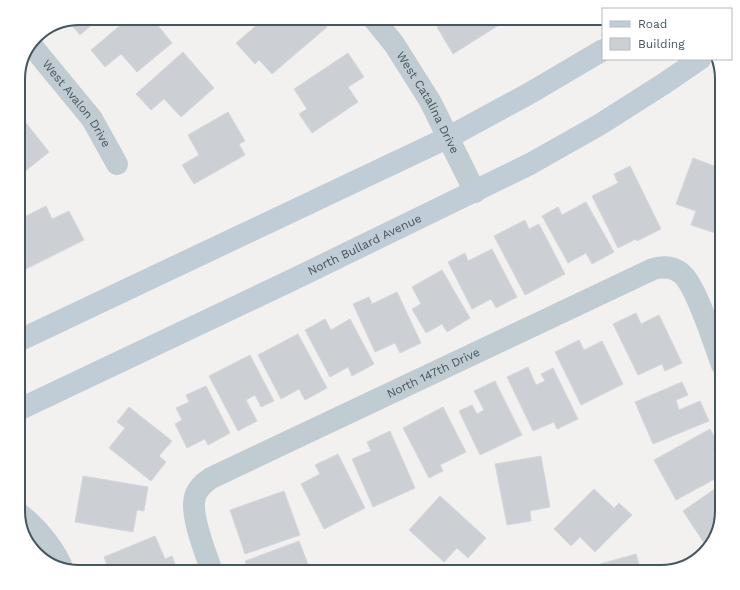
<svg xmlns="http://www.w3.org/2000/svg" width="740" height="590" viewBox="0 0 740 590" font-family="'Work Sans',sans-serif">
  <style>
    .building { fill: #ccd0d5; stroke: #d4d7dc }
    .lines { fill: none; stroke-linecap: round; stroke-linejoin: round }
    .street { stroke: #c0cbd2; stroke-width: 22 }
    .secondary { stroke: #c0cdd7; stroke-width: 22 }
    .labels { text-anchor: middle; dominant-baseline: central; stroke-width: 4; stroke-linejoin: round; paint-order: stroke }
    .street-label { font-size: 12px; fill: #47555e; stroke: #fff }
    .rim { fill: none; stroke: #47555e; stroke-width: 2 }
  </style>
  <rect width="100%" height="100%" fill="#f3f0f0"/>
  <path class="building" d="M79,18H100L80,35L69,22Z
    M129,18H152L172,43L137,72L121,54L105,67L91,50Z
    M265,18H318L327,27L272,74L259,60L255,64L236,43Z
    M452,18H510L453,54L437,27Z
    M183,52L214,88L181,117L164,99L151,110L136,94Z
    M348,53L364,77L348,87L358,102L312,133L299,114L307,109L294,89Z
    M228,112L245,141L239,144L245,155L194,184L182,165L199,155L188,135Z
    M23,119L49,152L18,177V123Z
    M693,158L722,169V214L715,233L691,225L696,211L676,204Z
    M630,166L661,229L637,241L636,239L618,248L592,196L618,183L614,174Z
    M586,202L614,252L592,264L586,253L568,263L542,216L558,207L562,215Z
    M46,206L52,219L69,211L84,240L18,273V220Z
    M525,220L529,229L539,224L565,274L525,295L494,236Z
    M492,249L517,297L496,308L491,299L472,309L448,262L465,253L468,261Z
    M442,270L470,318L447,332L442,324L426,333L412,309L421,304L412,287Z
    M397,292L421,343L400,353L395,343L375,352L353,304L369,297L372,304Z
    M636,313L641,324L659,315L682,363L665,371L662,364L638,375L613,324Z
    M325,319L331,330L350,319L374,364L352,376L348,367L330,377L305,330Z
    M298,334L327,388L305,400L299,389L281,399L258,355Z
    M579,340L584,350L602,341L623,384L581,405L555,352Z
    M250,355L274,401L261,407L255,395L246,400L257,421L238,431L209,376Z
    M528,367L536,385L545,381L541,374L553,368L578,419L557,429L554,422L533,431L507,377Z
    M495,381L522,435L480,455L459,411L472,405L477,414L484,410L474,391Z
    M682,382L688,395L676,400L679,410L700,401L709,421L653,444L635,402Z
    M206,386L230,433L208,445L205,439L187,448L175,424L182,420L176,408L189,402L186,395Z
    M129,407L172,441L159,456L166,462L151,481L109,448L125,428L117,422Z
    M443,407L466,452L440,465L443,471L429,478L403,428Z
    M710,429L721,449L713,454L722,469V475L676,500L654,460Z
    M390,431L415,488L373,507L352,459L371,451L367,442Z
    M338,454L365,508L324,529L301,484L320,474L315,465Z
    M541,456L550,507L530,511L531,521L507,525L495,464Z
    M83,476L148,487L144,511L137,510L133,532L75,522Z
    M719,486L722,491V511L708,549L683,511Z
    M594,489L614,508L619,503L632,515L595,552L580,537L571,546L554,529Z
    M284,491L300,535L245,554L230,510Z
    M440,496L486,538L468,558L457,548L444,562L409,530Z
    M155,536L165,559L172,556L178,572H110L104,557Z
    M299,541L311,572H249L245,561Z
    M636,554L641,572H582V569Z"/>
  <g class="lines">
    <g class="street">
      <path id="s1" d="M373,18L394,44L430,101L475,192"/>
      <path id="s2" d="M32,46L92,119L117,164"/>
      <path d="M18,513C35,525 53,547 61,565"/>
      <path id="s3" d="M212,572C206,553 188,512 196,494C199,487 205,482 211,478L653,269C664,266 674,267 682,274C697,287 714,344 722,365"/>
    </g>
    <g class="secondary">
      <path d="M18,341L449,137L530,93L603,50"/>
      <path id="s4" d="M18,410L292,280L530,164L599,125L665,83L700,59"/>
    </g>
  </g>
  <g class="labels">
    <g class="street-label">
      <text stroke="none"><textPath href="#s1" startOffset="101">West Catalina Drive</textPath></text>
      <text stroke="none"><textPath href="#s2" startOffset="73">West Avalon Drive</textPath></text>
      <text stroke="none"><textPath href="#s4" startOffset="384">North Bullard Avenue</textPath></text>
      <text stroke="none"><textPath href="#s3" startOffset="349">North 147th Drive</textPath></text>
    </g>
  </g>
  <path d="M0 0H740V590H0ZM79 25H661A54 54 0 0 1 715 79V511A54 54 0 0 1 661 565H79A54 54 0 0 1 25 511V79A54 54 0 0 1 79 25Z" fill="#fff" fill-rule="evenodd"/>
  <path class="rim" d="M79 25H661A54 54 0 0 1 715 79V511A54 54 0 0 1 661 565H79A54 54 0 0 1 25 511V79A54 54 0 0 1 79 25Z"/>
  <rect x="602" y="8" width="130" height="52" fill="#ffffff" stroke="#b5bbbf"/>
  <rect x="610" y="21" width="20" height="6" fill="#c0cdd7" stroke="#b5bbbf"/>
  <text x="638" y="28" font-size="12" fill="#47555e">Road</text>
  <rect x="610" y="38" width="20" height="12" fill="#ccd0d5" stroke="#b5bbbf"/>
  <text x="638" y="48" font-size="12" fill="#47555e">Building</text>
</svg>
